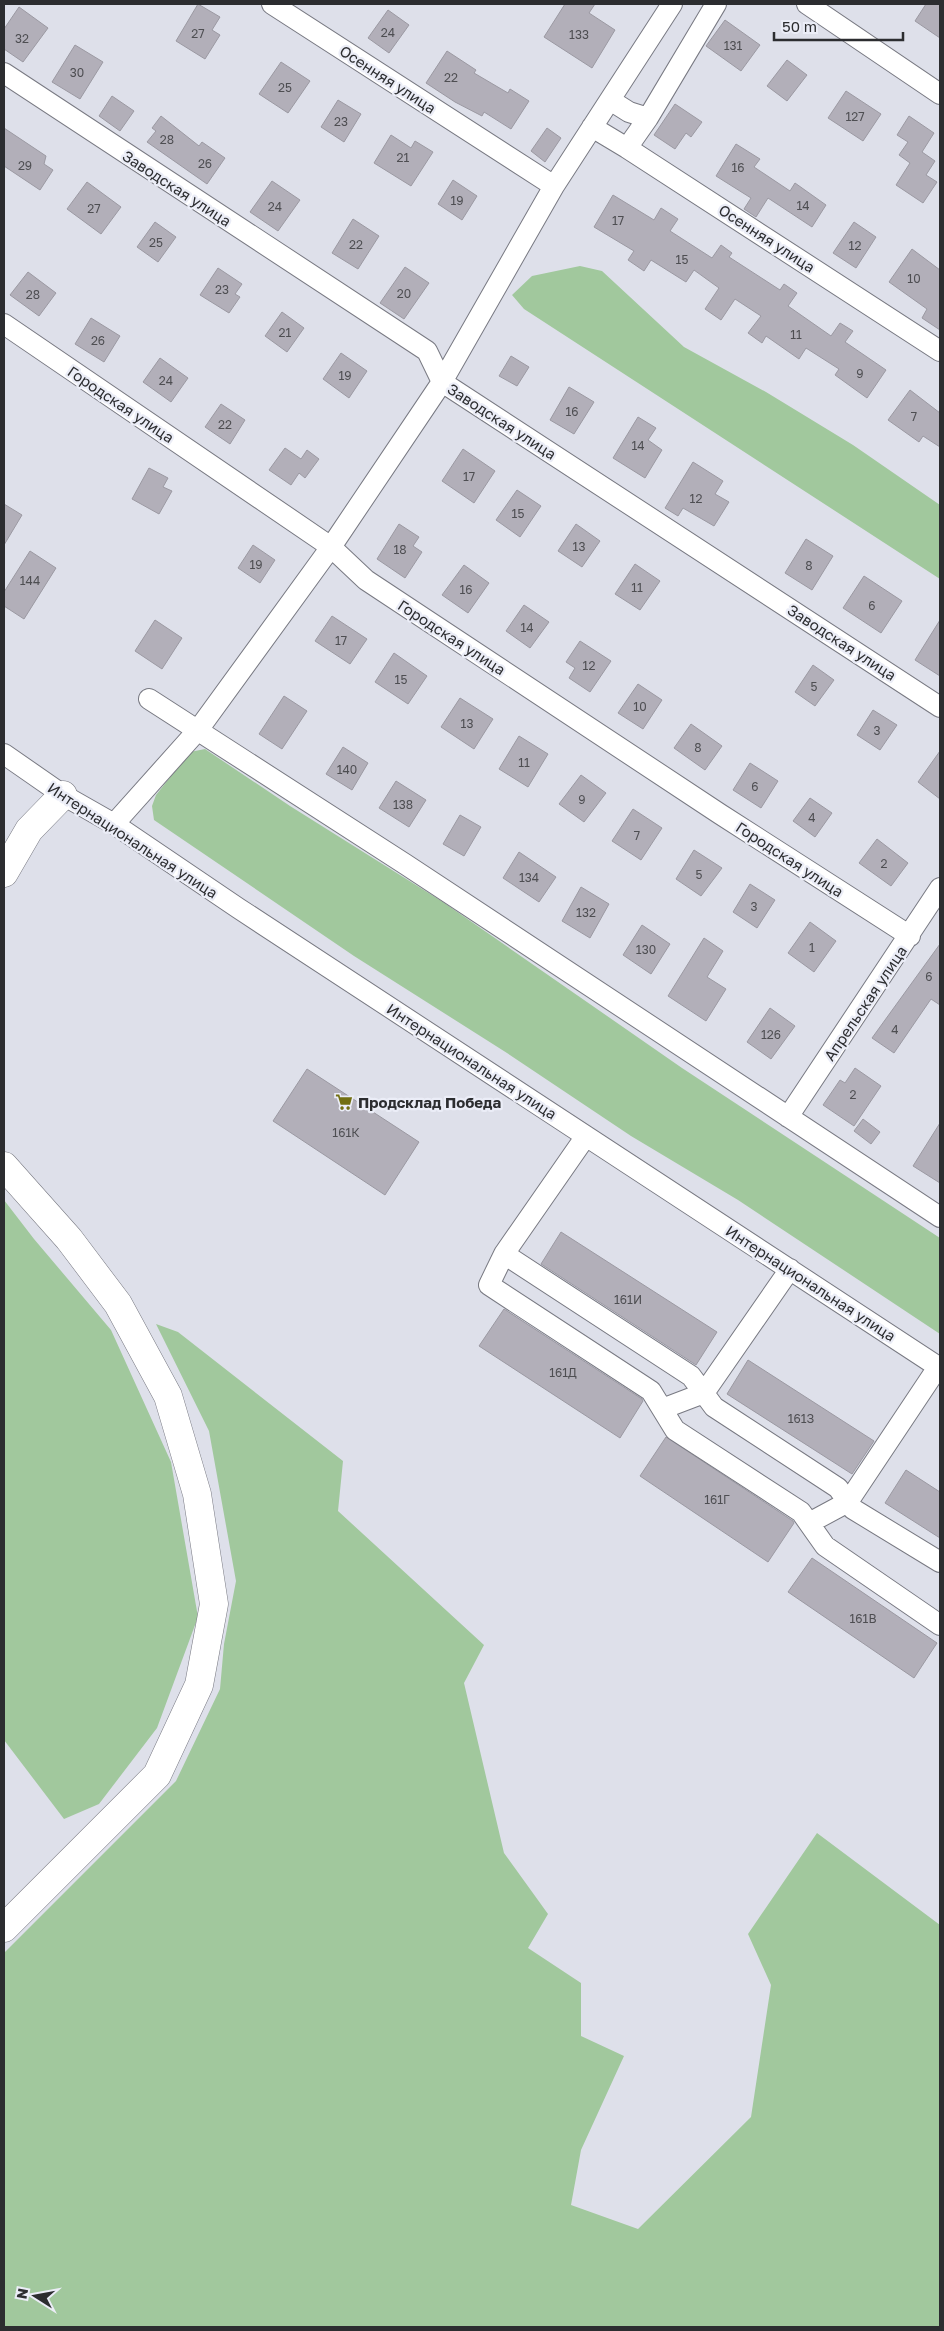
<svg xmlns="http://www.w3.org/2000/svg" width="944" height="2331" viewBox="0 0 944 2331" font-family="'Golos Text',sans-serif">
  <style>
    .green { fill: #a1c89d }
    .building { fill: #b2afb9; stroke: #9b99a2 }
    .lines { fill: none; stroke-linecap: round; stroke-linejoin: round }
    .street-casing { stroke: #787982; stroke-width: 22 }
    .secondary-casing { stroke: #787982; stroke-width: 29 }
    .street { stroke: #fff; stroke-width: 20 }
    .secondary { stroke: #fff; stroke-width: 28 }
    .labels { text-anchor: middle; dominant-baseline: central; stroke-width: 4.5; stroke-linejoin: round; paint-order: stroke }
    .number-label { font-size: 12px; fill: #4e4e52 }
    .street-label { font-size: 15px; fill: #2c2d30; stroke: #ebedf7 }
    .poi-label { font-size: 15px; font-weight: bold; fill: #2c2d30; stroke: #ebedf7; text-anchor: start }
  </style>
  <rect width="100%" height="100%" fill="#dee0ea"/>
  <path class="green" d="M580,266L602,271L684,347L766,392L853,445L940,505V579L524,309L512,295L532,276Z
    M205,749L290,806L443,902L682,1068L940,1238V1334L738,1200L631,1136L507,1053L354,956L154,820L152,806L156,795L190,752Z
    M4,1200L34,1239L111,1330L171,1462L198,1617L157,1728L99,1804L64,1819L4,1740Z
    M156,1324L178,1332L343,1461L338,1511L484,1645L464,1683L504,1853L548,1914L528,1948L581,1983V2036L624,2056L581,2150L571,2205L638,2229L751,2117L771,1985L748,1934L817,1833L940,1925V2327H4V1953L176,1781L220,1689L224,1644L236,1581L209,1431Z"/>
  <path class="building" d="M198,4L220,17L212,30L220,35L205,59L176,41Z
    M565,4H595L589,13L615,30L592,68L544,37Z
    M926,4H940V38L915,21Z
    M19,7L48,28L23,62L4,49V29Z
    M388,10L409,25L389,53L368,38Z
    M725,20L760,45L741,71L706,46Z
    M75,45L103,62L80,99L52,82Z
    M447,51L476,70L474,73L508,93L510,89L529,101L511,129L484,112L482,116L455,102L426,83Z
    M787,60L807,75L787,101L767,86Z
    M281,62L310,81L288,113L259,94Z
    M846,91L881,114L863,141L828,118Z
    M112,96L134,111L120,131L99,116Z
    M338,100L361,114L344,142L321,127Z
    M675,104L702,122L691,137L686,133L675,149L654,135Z
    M161,116L199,146L202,142L225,158L207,184L147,142L156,131L152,128Z
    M909,116L934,133L922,152L935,161L926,175L937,182L923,203L896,185L910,163L899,155L908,142L897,135Z
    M4,128L46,156L44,164L53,170L40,190L4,166Z
    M547,128L561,138L545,162L531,151Z
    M391,135L411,148L415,141L433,152L411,186L374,163Z
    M736,144L760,159L754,167L790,191L795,183L826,205L812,227L768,198L756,217L744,209L751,198L716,176Z
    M453,180L477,196L462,220L438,204Z
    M272,181L300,200L278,231L250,212Z
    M87,182L121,207L101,234L67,209Z
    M613,195L654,220L661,208L678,219L670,231L712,258L721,245L732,253L729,257L780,290L784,284L797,293L788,306L831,336L840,323L853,331L845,342L886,370L867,398L835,375L839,369L806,348L799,359L766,336L762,343L748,333L761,316L735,299L721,320L705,309L719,288L694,270L686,282L651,260L644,271L628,260L634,251L594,227Z
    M353,219L379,236L358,269L332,253Z
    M155,222L176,237L158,262L137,247Z
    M854,222L876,237L856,268L833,253Z
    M912,249L940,270V330L922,318L927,309L889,282Z
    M405,267L429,283L404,319L380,303Z
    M218,268L242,284L235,294L240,297L229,313L200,295Z
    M28,272L56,293L39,316L10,295Z
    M282,312L304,328L287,352L265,336Z
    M91,318L120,336L104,362L75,344Z
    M341,353L367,371L349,398L323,379Z
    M511,356L529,367L517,386L499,376Z
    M160,358L188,378L171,402L143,382Z
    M569,387L594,402L574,434L550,420Z
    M910,390L940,413V447L923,436L919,442L888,420Z
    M221,404L245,420L230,444L205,427Z
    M638,417L656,428L648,440L662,450L645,478L613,458Z
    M285,448L301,459L307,450L319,459L305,478L299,473L291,485L269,470Z
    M463,449L495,471L474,503L442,481Z
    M693,462L723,481L715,494L729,502L714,526L683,508L678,516L665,508Z
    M149,468L168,478L163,487L172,491L159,514L132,499Z
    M517,490L541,506L520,537L496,520Z
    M4,504L22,515L4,545Z
    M399,524L419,537L413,546L422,552L405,578L377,559Z
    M576,524L600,541L582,567L558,551Z
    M806,539L833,556L812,590L785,573Z
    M253,545L275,560L260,583L238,568Z
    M30,551L56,568L24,619L4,606V592Z
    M635,564L660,581L640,610L615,594Z
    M464,565L489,583L468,613L442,595Z
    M864,576L902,601L881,633L843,608Z
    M524,605L549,622L530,648L506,631Z
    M332,616L367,639L350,664L315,641Z
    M155,620L182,638L162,669L135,651Z
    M940,620V676L915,660Z
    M580,641L611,661L590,692L569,678L575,668L566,662Z
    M394,653L427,676L408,704L375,682Z
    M813,665L834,680L815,706L795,692Z
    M638,684L662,700L643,729L618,713Z
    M284,696L307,711L282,749L259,734Z
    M460,698L493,719L474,749L441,727Z
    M873,710L897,725L880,750L857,735Z
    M691,724L722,746L705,770L674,748Z
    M519,736L548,754L528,787L499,769Z
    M343,747L368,763L352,790L326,774Z
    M940,751V799L918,782Z
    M750,763L778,781L761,808L733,790Z
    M581,775L606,793L584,822L559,804Z
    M396,781L426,800L409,827L379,808Z
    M810,798L832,813L815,837L793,821Z
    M633,809L662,828L641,860L612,841Z
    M460,815L481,827L464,856L443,844Z
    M877,839L908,863L891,886L859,863Z
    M694,850L722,868L701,896L676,879Z
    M519,852L556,877L539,902L503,878Z
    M750,884L775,900L757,928L733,912Z
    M581,887L609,904L590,938L562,921Z
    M810,922L836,941L814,972L788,953Z
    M642,925L670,944L651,974L623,955Z
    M704,938L723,951L707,977L726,989L706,1021L668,996Z
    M940,944V1005L931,999L894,1053L872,1038Z
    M770,1008L795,1026L771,1059L747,1042Z
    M855,1068L881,1086L854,1126L823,1105L840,1080L845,1083Z
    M307,1069L419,1142L385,1195L273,1121Z
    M863,1119L880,1132L871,1144L854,1131Z
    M940,1123V1183L913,1166Z
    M561,1232L717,1332L696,1365L541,1264Z
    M504,1309L642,1399L643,1401L620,1438L479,1346Z
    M748,1360L874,1441L852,1474L727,1394Z
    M666,1437L793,1521L794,1523L768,1562L640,1476Z
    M906,1470L940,1492V1538L885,1503Z
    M812,1558L937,1643L914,1678L788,1592Z"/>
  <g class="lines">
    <g class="street-casing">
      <path id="street" d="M272,4L554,186
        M807,4L940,94
        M4,73L427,351L442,382L940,707
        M610,100L629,112L648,118L716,4
        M592,127L627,148L940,351
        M627,148L648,118
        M4,324L331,547L366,580L720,814L910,936
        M149,699L405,864L940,1217
        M4,754L63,795L114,824L238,908L940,1368
        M114,824L198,730L331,547L442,382L554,186L672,4
        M788,1117L940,888
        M586,1136L504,1254L691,1376L714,1407L838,1488L853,1509L940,1562
        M504,1254L489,1285L651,1391L675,1430L801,1512L825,1546L940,1625
        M662,1409L704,1393L790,1269
        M809,1523L848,1502L938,1367"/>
    </g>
    <g class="secondary-casing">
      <path id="secondary" d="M4,873L29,830L63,795
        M4,1166L69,1239L118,1304L168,1396L197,1494L214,1604L199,1685L157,1775L4,1928"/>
    </g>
    <use href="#street" class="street"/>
    <use href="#secondary" class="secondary"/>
  </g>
  <defs>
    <g id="supermarket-bare" transform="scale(1.35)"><path d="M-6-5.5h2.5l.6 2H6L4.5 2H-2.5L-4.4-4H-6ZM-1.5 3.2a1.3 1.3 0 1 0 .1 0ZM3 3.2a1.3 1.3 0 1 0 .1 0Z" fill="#726f11" stroke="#ebedf7" stroke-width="2.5" paint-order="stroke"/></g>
  </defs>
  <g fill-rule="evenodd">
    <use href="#supermarket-bare" x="344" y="1102"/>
  </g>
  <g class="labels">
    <g class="number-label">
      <text x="388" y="32">24</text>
      <text x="198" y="33">27</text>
      <text x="579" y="34">133</text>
      <text x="22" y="38">32</text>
      <text x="733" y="45">131</text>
      <text x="77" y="72">30</text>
      <text x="451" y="77">22</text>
      <text x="285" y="87">25</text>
      <text x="855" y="116">127</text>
      <text x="341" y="121">23</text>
      <text x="167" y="139">28</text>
      <text x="403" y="157">21</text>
      <text x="205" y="163">26</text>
      <text x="25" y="165">29</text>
      <text x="738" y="167">16</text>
      <text x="457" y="200">19</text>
      <text x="803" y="205">14</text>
      <text x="275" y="206">24</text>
      <text x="94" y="208">27</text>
      <text x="618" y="220">17</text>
      <text x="156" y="242">25</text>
      <text x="356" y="244">22</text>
      <text x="855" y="245">12</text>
      <text x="682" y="259">15</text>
      <text x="914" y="278">10</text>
      <text x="222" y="289">23</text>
      <text x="404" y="293">20</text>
      <text x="33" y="294">28</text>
      <text x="285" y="332">21</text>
      <text x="796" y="334">11</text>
      <text x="98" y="340">26</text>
      <text x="860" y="373">9</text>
      <text x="345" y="375">19</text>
      <text x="166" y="380">24</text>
      <text x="572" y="411">16</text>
      <text x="914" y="416">7</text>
      <text x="225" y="424">22</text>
      <text x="638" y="445">14</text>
      <text x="469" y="476">17</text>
      <text x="696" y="498">12</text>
      <text x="518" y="513">15</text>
      <text x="579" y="546">13</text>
      <text x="400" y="549">18</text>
      <text x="256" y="564">19</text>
      <text x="809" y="565">8</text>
      <text x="30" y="580">144</text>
      <text x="637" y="587">11</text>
      <text x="466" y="589">16</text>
      <text x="872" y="605">6</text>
      <text x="527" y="627">14</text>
      <text x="341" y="640">17</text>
      <text x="589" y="665">12</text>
      <text x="401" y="679">15</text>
      <text x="814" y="686">5</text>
      <text x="640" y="706">10</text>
      <text x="467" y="723">13</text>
      <text x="877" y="730">3</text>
      <text x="698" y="747">8</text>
      <text x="524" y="762">11</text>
      <text x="347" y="769">140</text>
      <text x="755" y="786">6</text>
      <text x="582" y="799">9</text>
      <text x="403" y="804">138</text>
      <text x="812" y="817">4</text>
      <text x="637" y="835">7</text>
      <text x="884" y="863">2</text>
      <text x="699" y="874">5</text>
      <text x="529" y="877">134</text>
      <text x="754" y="906">3</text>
      <text x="586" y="912">132</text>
      <text x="812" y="947">1</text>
      <text x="646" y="949">130</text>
      <text x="929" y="976">6</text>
      <text x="895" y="1029">4</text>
      <text x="771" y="1034">126</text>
      <text x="853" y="1094">2</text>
      <text x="346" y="1132">161К</text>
      <text x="628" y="1299">161И</text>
      <text x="563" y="1372">161Д</text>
      <text x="801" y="1418">161З</text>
      <text x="717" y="1499">161Г</text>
      <text x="863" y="1618">161В</text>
    </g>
    <g class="street-label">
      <text transform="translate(388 79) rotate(33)">Осенняя улица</text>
      <text transform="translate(177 188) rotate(33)">Заводская улица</text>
      <text transform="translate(767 238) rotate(33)">Осенняя улица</text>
      <text transform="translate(121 404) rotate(34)">Городская улица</text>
      <text transform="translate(502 421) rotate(33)">Заводская улица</text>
      <text transform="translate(452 637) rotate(33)">Городская улица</text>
      <text transform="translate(842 642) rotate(33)">Заводская улица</text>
      <text transform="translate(133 840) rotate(33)">Интернациональная улица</text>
      <text transform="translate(790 859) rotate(33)">Городская улица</text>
      <text transform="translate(865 1003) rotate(-56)">Апрельская улица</text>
      <text transform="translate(472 1061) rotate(33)">Интернациональная улица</text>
      <text transform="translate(811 1283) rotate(33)">Интернациональная улица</text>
    </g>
    <g class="poi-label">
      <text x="358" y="1102">Продсклад Победа</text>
    </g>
  </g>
  <rect width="944" height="2331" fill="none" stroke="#2c2d30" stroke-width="10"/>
  <g transform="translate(35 2296) rotate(281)" stroke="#ebedf7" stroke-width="4" paint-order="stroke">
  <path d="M0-4L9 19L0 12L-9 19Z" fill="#2c2d30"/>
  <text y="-8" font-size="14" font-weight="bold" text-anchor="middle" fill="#2c2d30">N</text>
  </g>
  <path d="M774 32v8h129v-8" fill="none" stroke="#2c2d30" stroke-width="2.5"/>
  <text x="782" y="32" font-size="15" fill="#2c2d30" stroke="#ebedf7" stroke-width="4" paint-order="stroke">50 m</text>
</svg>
